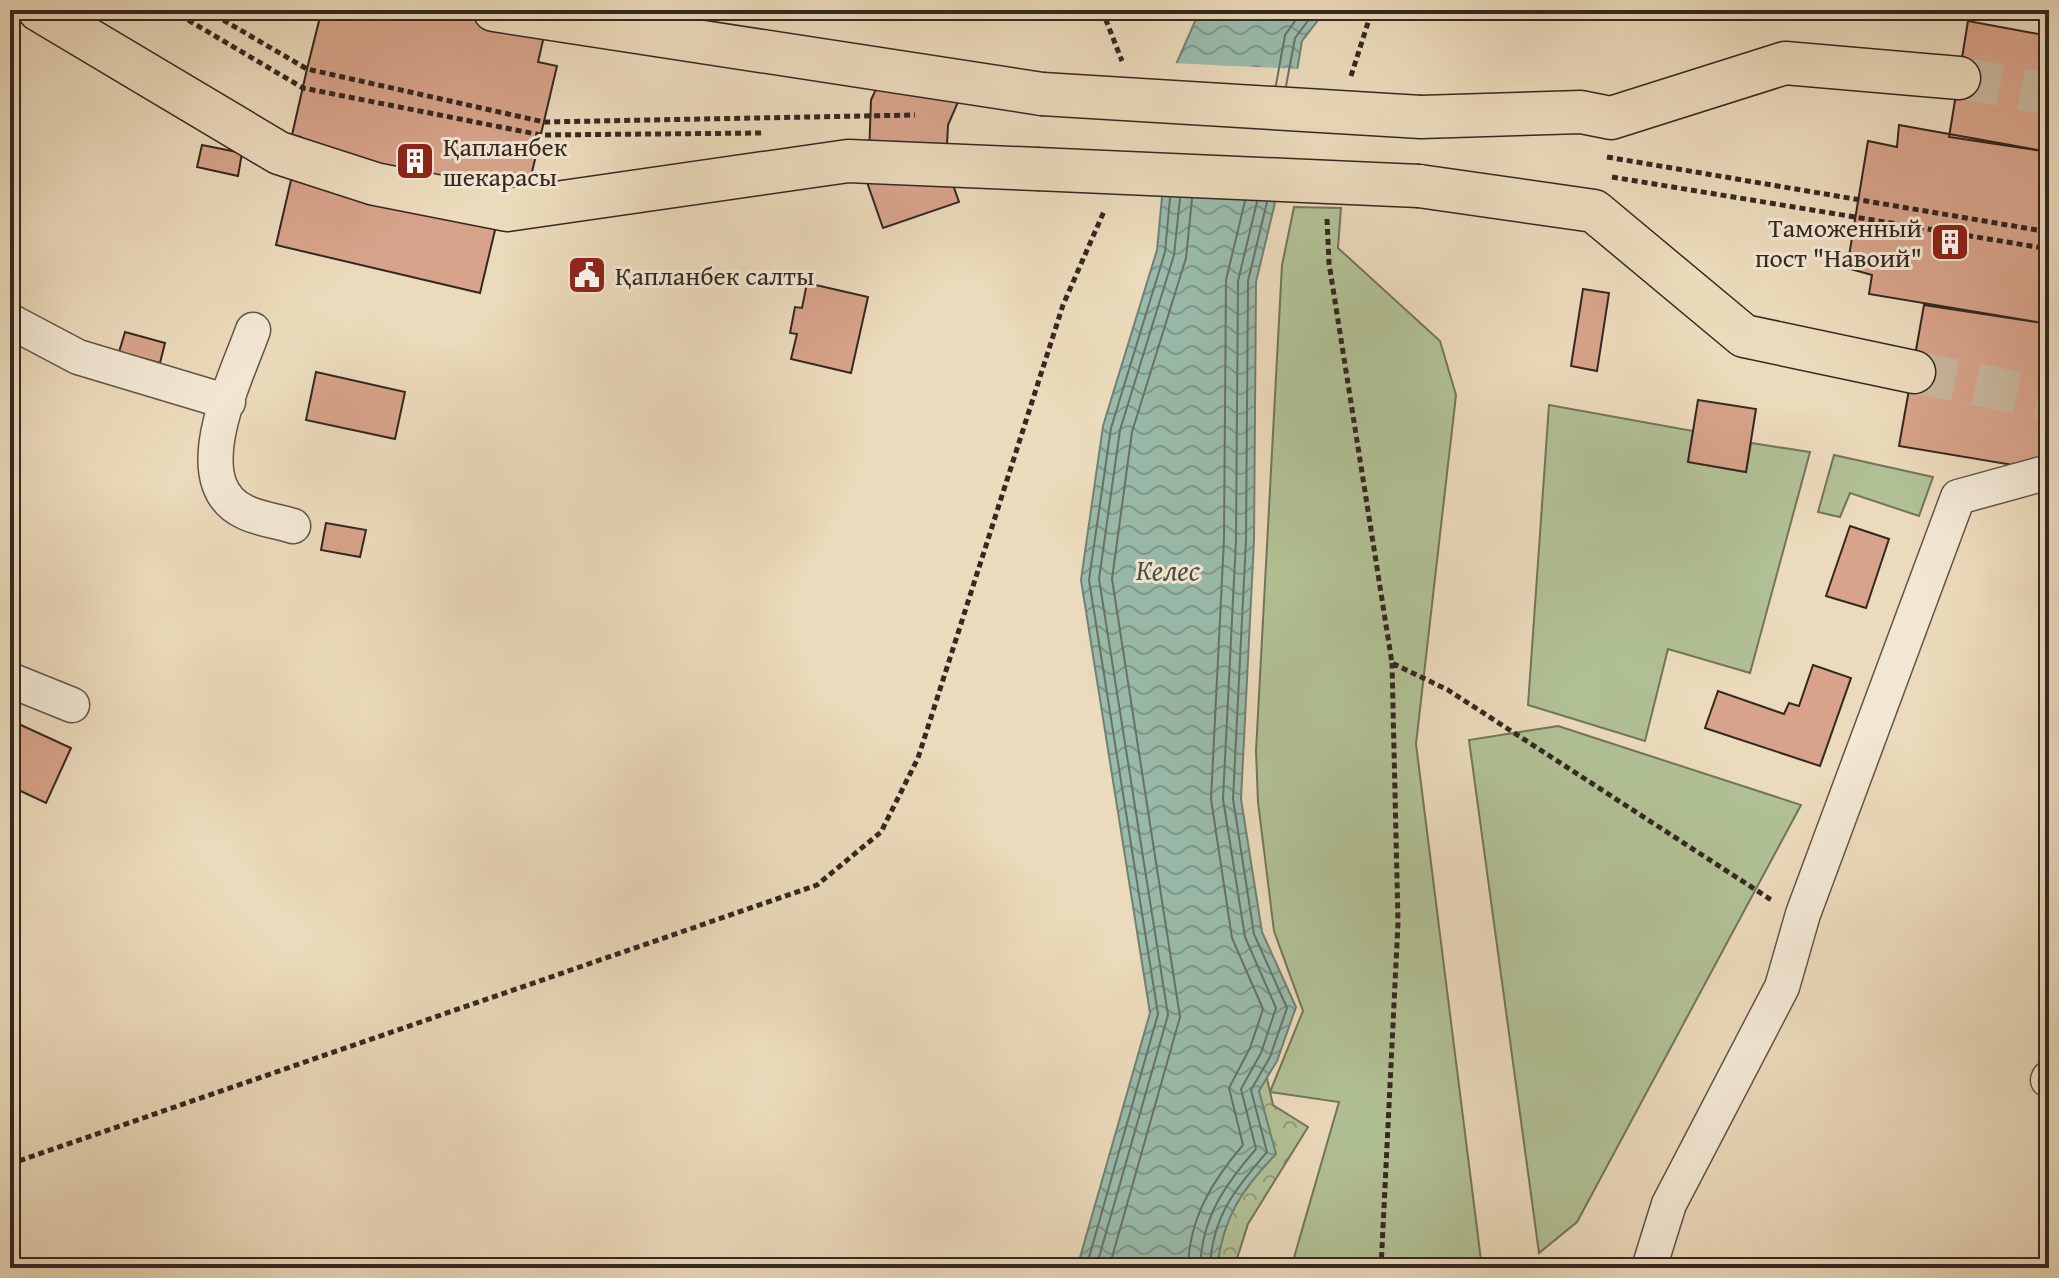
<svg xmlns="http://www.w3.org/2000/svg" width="2059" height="1278" viewBox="0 0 2059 1278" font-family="'Gentium Book Plus',serif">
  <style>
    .green { fill: #b1c195; stroke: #73745b; stroke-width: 2 }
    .forest { fill: url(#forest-crowns); stroke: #73745b; stroke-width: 2 }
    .water { fill: url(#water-waves); stroke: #718074; stroke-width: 2 }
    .pier { fill: #ebdabb }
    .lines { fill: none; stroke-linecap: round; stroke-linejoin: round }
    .shore { stroke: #677266; stroke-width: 2 }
    .building { fill: #d7a38a; stroke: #352821; stroke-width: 2 }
    .major-tunnel { stroke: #c7b69c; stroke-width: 42; stroke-dasharray: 42 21; stroke-linecap: butt }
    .minor-casing { stroke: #625448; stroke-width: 37 }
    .major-casing { stroke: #352821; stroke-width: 45 }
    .path { stroke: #352821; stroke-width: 5; stroke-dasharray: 6 4; stroke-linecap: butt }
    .minor { stroke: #f2e7d3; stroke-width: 34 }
    .major { stroke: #ebdabb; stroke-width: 42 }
    .major-bridge-casing { stroke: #352821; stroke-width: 45; stroke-linecap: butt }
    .major-bridge { stroke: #ebdabb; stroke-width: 42 }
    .labels { text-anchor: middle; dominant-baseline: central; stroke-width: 6; stroke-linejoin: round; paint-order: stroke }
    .poi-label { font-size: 26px; fill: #352821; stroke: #f2e7d3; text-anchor: start }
    .water-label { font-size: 28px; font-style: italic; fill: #4e4d44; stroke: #f2e7d3 }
  </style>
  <defs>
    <pattern id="forest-crowns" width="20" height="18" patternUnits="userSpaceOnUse" patternTransform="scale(2)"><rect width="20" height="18" fill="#b1c195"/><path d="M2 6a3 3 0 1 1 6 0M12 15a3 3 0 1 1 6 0" fill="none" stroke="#919d79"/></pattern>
    <pattern id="water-waves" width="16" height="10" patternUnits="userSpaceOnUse" patternTransform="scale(2)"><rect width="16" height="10" fill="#99bbab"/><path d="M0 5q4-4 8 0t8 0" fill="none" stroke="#7e988b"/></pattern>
  </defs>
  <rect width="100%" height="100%" fill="#ebdabb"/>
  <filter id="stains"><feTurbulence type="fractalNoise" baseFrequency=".0025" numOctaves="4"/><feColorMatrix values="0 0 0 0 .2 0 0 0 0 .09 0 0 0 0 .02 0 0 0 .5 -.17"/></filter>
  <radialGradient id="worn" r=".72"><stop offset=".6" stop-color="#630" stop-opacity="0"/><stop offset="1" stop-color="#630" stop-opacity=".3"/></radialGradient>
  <path class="green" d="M1294,207L1341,208L1338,248L1440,341L1456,395L1416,744L1482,1268H1291L1339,1102L1270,1092L1303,1011L1274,931L1258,802L1256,751L1282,265Z
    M1549,405L1693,431L1688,462L1746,472L1751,443L1810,452L1750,673L1668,649L1645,741L1528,705Z
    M1834,455L1933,477L1919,516L1850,493L1840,517L1818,512Z
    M1558,726L1801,805L1577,1222L1539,1253L1469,740Z"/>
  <path class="forest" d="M1259,1043L1273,1105L1308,1127L1248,1224L1234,1268H1195Z"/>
  <path class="water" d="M1200,10H1326L1302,41L1274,207L1256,282L1254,540L1241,799L1262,932L1296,1007L1277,1061L1259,1091L1276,1154C1241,1190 1223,1218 1217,1268H1077L1150,1013L1081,580L1103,426L1157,250L1174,69Z"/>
  <path class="pier" d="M1172,63L1301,69L1279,200L1158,195Z"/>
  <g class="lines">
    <path class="shore" d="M1276,85L1285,35L1303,10
      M1286,86L1295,38L1316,10
      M1086,1268L1158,1014L1089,580L1111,428L1165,252L1170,198
      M1096,1268L1168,1015L1099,579L1120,430L1174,255L1180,198
      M1109,1268L1180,1017L1112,579L1132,432L1186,258L1192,199
      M1188,1268C1189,1219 1212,1181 1243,1145L1229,1088L1250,1048L1263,1009L1232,938L1211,799L1224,539L1226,280L1245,201
      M1200,1268C1202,1217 1224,1186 1256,1149L1241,1089L1261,1053L1276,1008L1245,937L1223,799L1236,540L1238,281L1257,202
      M1210,1268C1212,1217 1235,1189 1267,1152L1251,1090L1270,1057L1287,1008L1254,934L1233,799L1246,540L1248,281L1267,202"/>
  </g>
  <path class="building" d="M331,10H550L538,62L557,66L528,189L506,184L480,293L276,245L301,137L292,135L307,69L321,13L330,15Z
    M1968,21L2049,36V152L1949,137Z
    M888,63L961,95L948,125L946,165L959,202L883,228L868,185L871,100Z
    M1899,125L2049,152V324L1869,294L1872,275L1847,268L1868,141L1897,147Z
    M202,145L242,153L238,176L197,167Z
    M807,283L868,297L851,373L791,359L797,334L790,333L795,307L802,308Z
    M1583,289L1609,293L1597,371L1571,366Z
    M1924,305L2049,324V398L2037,469L1899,446Z
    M125,332L165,343L160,363L119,352Z
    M316,372L405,392L395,439L306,420Z
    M1698,400L1756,409L1746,472L1688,462Z
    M326,523L366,530L360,557L321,550Z
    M1850,526L1889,539L1866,608L1826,596Z
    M1813,665L1851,678L1820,766L1705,728L1718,691L1784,714L1789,703L1799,706Z
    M10,720L71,748L46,803L10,786Z"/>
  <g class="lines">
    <path class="major-tunnel" d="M1959,78L2049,94
      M1914,372L2049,399"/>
    <g class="minor-casing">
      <path id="minor" d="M10,321L78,357L228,402
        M253,330C237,376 182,483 245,512C259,519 277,521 293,526
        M10,680L72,705
        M2048,1080L2049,1078
        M1649,1268L1669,1204L1782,987L1803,914L1958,497L2049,472"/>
    </g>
    <g class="major-casing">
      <path id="major" d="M39,10L279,153L375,184L507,210L848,161L1037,169
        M494,10L1042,94
        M1421,117L1581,112L1611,118L1785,63L1959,78
        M1419,186L1594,211L1744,336L1914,372"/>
    </g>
    <path class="path" d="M171,10L303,88L541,135L764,133
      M206,10L307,69L544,122L915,115
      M1102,10L1122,61
      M1351,76L1372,10
      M1607,157L2049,232
      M1612,177L2049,249
      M1327,219L1329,263L1392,663L1448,690L1773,901
      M10,1164L817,885L881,832L918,758L1063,305L1105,209
      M1381,1268L1398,923L1392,663"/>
    <use href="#minor" class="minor"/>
    <use href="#major" class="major"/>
    <g class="major-bridge-casing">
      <path id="major-bridge" d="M1042,94L1421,117
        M1037,169L1419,186"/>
    </g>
    <use href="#major-bridge" class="major-bridge"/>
  </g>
  <defs>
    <g id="building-square" transform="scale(2)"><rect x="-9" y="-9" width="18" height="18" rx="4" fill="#8f2418" stroke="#f2e7d3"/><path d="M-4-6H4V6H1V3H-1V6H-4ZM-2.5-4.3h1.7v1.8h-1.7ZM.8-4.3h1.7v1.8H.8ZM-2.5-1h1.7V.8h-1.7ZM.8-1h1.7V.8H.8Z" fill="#fff"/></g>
    <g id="civic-square" transform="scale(2)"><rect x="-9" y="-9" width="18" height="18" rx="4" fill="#8f2418" stroke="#f2e7d3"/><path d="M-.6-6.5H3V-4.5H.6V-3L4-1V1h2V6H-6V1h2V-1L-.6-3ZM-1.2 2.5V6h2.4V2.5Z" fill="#fff"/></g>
  </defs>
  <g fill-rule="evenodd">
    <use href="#building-square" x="415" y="161"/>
    <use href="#building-square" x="1950" y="242"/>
    <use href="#civic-square" x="587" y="275"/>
  </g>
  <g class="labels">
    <g class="poi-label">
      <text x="443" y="146">Қапланбек<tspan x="443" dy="30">шекарасы</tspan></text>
      <text x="1922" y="227" text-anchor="end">Таможенный<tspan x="1922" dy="30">пост "Навоий"</tspan></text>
      <text x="615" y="275">Қапланбек салты</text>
    </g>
    <g class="water-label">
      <text x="1168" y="569">Келес</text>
    </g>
  </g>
  <rect width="2059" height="1278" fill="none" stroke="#ebdabb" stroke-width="40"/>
  <rect x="12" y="12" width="2035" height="1254" fill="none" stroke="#352821" stroke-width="4"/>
  <rect x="20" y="20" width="2019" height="1238" fill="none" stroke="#352821" stroke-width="2"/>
  <rect width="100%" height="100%" filter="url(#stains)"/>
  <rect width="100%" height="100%" fill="url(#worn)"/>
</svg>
